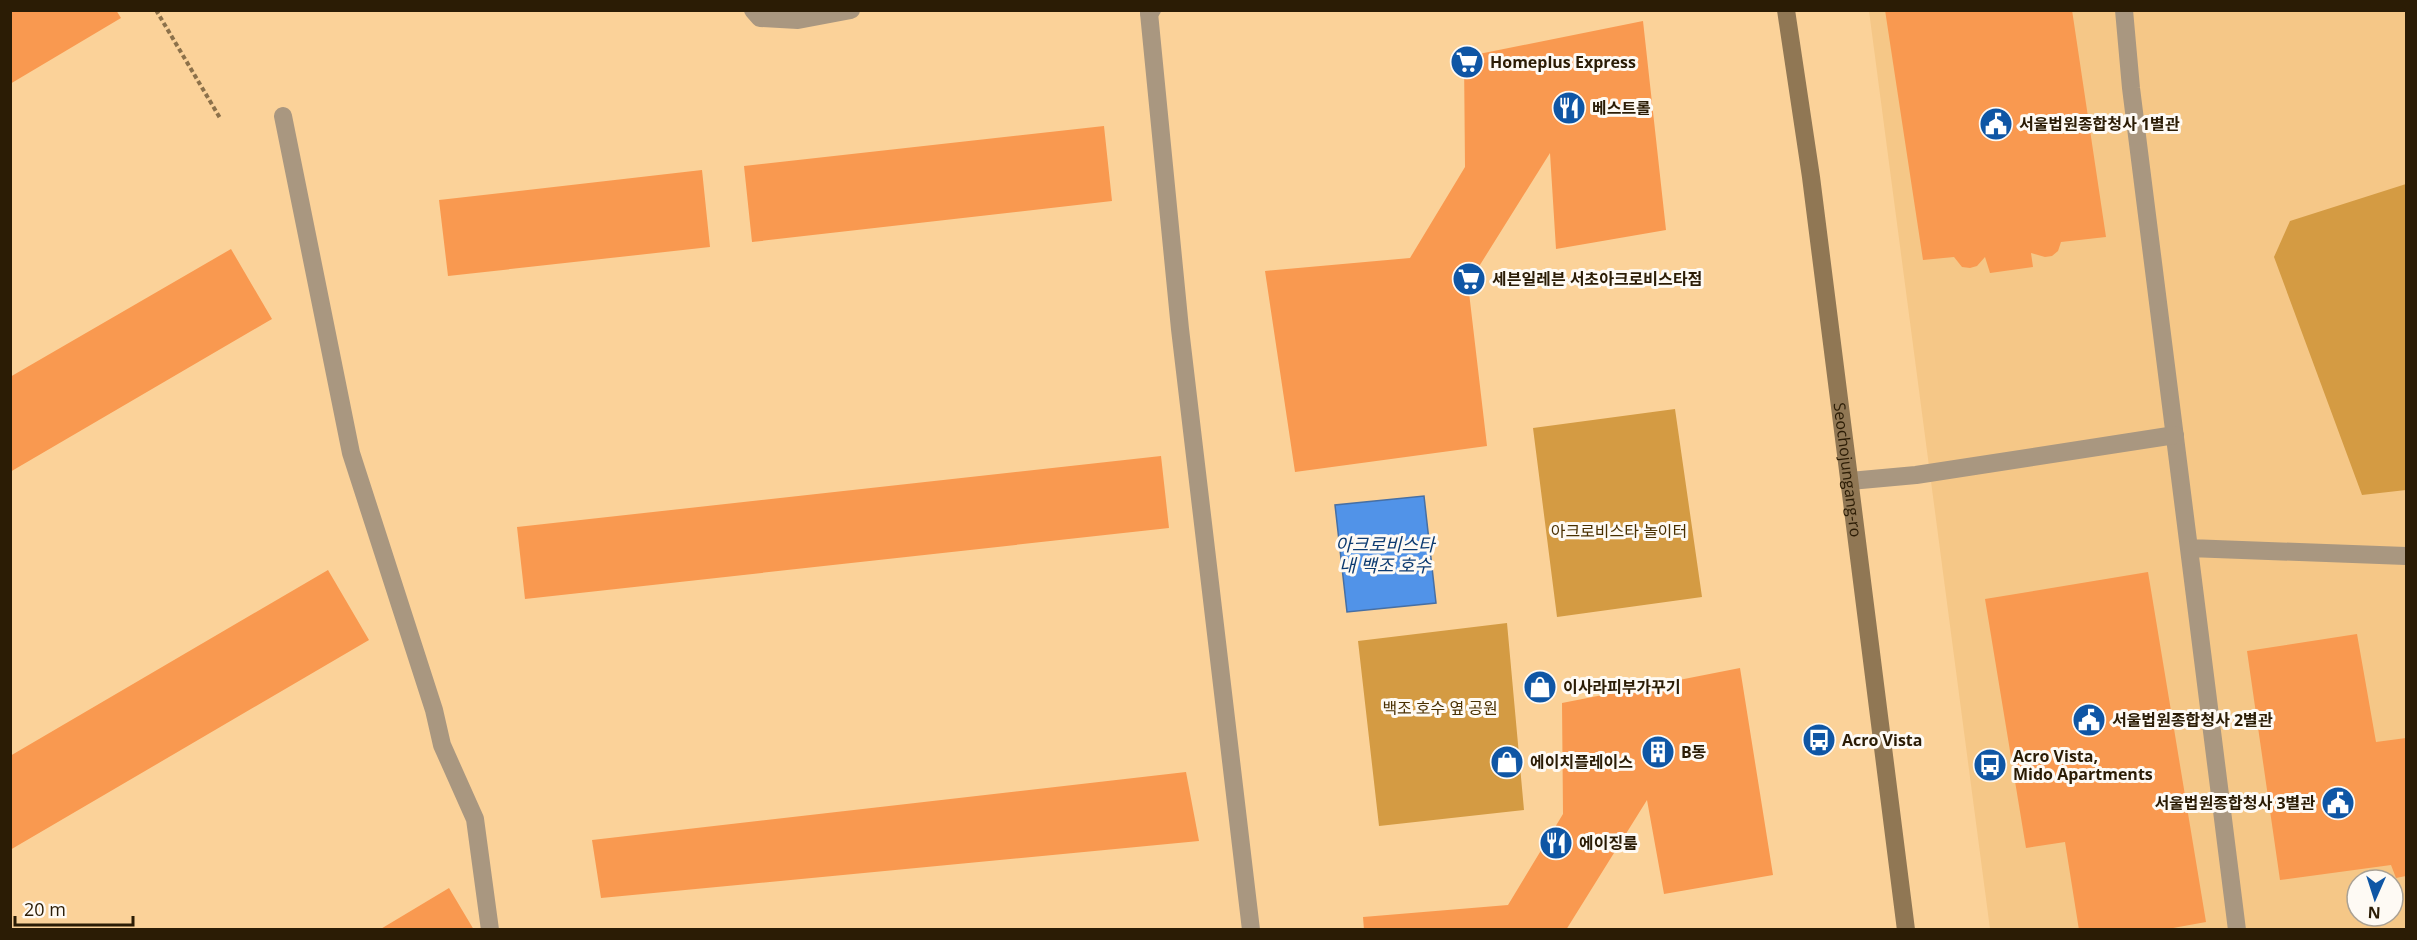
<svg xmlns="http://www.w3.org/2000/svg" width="2417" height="940" viewBox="0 0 2417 940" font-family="'Open Sans','Noto Sans KR',sans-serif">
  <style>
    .built { fill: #f5c787; fill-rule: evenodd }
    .green { fill: #d49b43 }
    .water { fill: #5193e8; stroke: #466fa4; stroke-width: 1.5 }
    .building { fill: #f99950 }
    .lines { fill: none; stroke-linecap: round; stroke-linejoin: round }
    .path { stroke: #8c714a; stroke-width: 4; stroke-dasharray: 4.5 3; stroke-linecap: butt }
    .lane { stroke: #a99780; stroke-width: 18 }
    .street { stroke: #a99780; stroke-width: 18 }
    .secondary { stroke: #907754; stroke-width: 18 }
    .labels { text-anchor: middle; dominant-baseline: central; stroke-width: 6; stroke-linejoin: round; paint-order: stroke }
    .poi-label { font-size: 16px; font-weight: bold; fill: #2b1c05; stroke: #fefaf4; text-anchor: start }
    .street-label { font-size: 16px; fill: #2b1c05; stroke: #fefaf4 }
    .park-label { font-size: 16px; fill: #492f00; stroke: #fefaf4 }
    .water-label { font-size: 18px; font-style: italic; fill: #0c3a70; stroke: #fefaf4 }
  </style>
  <rect width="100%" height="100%" fill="#fbd299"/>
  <path class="built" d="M1869,11H2406V929H1990ZM2357,880H2393V916H2357Z"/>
  <path class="green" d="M2406,184V490L2362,495L2274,257L2290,221Z
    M1675,409L1702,597L1557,617L1533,428Z
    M1507,623L1524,810L1379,826L1358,641Z"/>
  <path class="water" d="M1424,496L1436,603L1347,612L1335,505Z"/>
  <path class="building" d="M10,10H116L121,18L10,84Z
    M1885,10H2072L2106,237L2061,242L2058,251L2052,256L2045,257L2031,253L2033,267L1990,273L1985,257L1977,266L1970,268L1962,267L1954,257L1923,260Z
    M1643,21L1666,230L1556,249L1550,153L1468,284L1487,446L1295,472L1265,271L1410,258L1465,167L1464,57Z
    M1104,126L1112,201L752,242L744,166Z
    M702,170L710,247L448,276L439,200Z
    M231,249L272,319L10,472V377Z
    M1161,456L1169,528L525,599L517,527Z
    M328,570L369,640L10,850V756Z
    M2148,572L2206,922L2162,930H2079L2065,842L2026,848L1985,599Z
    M2357,634L2376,742L2406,738V876L2396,878L2391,865L2280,880L2247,651Z
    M1740,668L1773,875L1664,894L1647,800L1566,930H1364L1363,917L1508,905L1563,814L1562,703Z
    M1186,772L1199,841L601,898L592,840Z
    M449,888L474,930H379Z"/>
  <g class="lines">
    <path class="path" d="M156,10L220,118"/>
    <path class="lane" d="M2124,10L2131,88L2237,930
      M1149,13L1180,329L1251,930
      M283,116L351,453L434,710L442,745L475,819L490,930
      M2189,548L2406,556"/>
    <path class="street" d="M753,10L760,18L798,20L851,10
      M1149,13L1152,10
      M1850,481L1916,475L2175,435"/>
    <path class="secondary" id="s1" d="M1786,10L1811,177L1906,930"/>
  </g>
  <defs>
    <g id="supermarket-disc" transform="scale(1.725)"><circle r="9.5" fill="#0f56a5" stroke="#fefaf4"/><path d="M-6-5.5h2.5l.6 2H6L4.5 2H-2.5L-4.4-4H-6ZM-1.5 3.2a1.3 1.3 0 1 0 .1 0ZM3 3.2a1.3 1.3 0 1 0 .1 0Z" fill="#fff"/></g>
    <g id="restaurant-disc" transform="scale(1.725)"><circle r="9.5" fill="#0f56a5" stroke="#fefaf4"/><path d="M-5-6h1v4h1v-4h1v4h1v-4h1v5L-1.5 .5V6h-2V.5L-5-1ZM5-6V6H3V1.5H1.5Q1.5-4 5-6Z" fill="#fff"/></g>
    <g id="civic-disc" transform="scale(1.725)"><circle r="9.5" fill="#0f56a5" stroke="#fefaf4"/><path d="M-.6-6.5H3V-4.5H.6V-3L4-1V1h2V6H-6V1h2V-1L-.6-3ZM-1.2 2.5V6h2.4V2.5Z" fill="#fff"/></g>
    <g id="shop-disc" transform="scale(1.725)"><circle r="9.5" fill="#0f56a5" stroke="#fefaf4"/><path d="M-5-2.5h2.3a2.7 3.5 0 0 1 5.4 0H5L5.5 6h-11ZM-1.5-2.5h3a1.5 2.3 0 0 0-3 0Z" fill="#fff"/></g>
    <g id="bus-disc" transform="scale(1.725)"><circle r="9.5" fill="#0f56a5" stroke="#fefaf4"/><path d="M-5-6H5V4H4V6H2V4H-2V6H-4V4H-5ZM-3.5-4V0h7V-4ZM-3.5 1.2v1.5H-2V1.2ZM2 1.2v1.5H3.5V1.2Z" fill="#fff"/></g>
    <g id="building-disc" transform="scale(1.725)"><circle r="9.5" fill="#0f56a5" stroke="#fefaf4"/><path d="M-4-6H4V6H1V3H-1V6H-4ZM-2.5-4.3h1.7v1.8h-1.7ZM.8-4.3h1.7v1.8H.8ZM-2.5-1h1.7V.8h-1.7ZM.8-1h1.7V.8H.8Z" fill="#fff"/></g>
  </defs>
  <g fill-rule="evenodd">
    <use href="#supermarket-disc" x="1467" y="62"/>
    <use href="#restaurant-disc" x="1569" y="108"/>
    <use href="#civic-disc" x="1996" y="124"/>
    <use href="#supermarket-disc" x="1469" y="279"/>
    <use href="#shop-disc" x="1540" y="687"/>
    <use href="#civic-disc" x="2089" y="720"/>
    <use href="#bus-disc" x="1819" y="740"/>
    <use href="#building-disc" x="1658" y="752"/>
    <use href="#shop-disc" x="1507" y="762"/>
    <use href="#bus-disc" x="1990" y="765"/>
    <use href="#civic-disc" x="2338" y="803"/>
    <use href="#restaurant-disc" x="1556" y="843"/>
  </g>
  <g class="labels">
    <g class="poi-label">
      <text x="1490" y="62">Homeplus Express</text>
      <text x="1592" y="108">베스트롤</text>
      <text x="2019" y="124">서울법원종합청사 1별관</text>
      <text x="1492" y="279">세븐일레븐 서초아크로비스타점</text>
      <text x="1563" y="687">이사라피부가꾸기</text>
      <text x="2112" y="720">서울법원종합청사 2별관</text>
      <text x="1842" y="740">Acro Vista</text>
      <text x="1681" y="752">B동</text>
      <text x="2013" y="756">Acro Vista,<tspan x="2013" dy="18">Mido Apartments</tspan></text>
      <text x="1530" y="762">에이치플레이스</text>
      <text x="2315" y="803" text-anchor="end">서울법원종합청사 3별관</text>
      <text x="1579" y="843">에이징룸</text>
    </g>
    <g class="street-label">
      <text stroke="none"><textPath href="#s1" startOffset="464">Seochojungang-ro</textPath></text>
    </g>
    <g class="park-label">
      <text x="1619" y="531">아크로비스타 놀이터</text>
      <text x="1440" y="708">백조 호수 옆 공원</text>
    </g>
    <g class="water-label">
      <text x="1385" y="544">아크로비스타<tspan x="1385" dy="21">내 백조 호수</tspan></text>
    </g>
  </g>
  <rect width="2417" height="940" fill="none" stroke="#2b1c05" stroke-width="24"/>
  <g transform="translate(2375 898) rotate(183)"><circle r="28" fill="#fefaf4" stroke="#aaa194" stroke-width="1.5"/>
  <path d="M0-4.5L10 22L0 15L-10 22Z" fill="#0f56a5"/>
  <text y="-9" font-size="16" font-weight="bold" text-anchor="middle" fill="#2b1c05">N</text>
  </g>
  <path d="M15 916v9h118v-9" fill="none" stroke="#2b1c05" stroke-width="3"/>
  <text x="24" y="916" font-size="18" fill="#2b1c05" stroke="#fefaf4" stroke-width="4.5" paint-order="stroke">20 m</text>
</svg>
